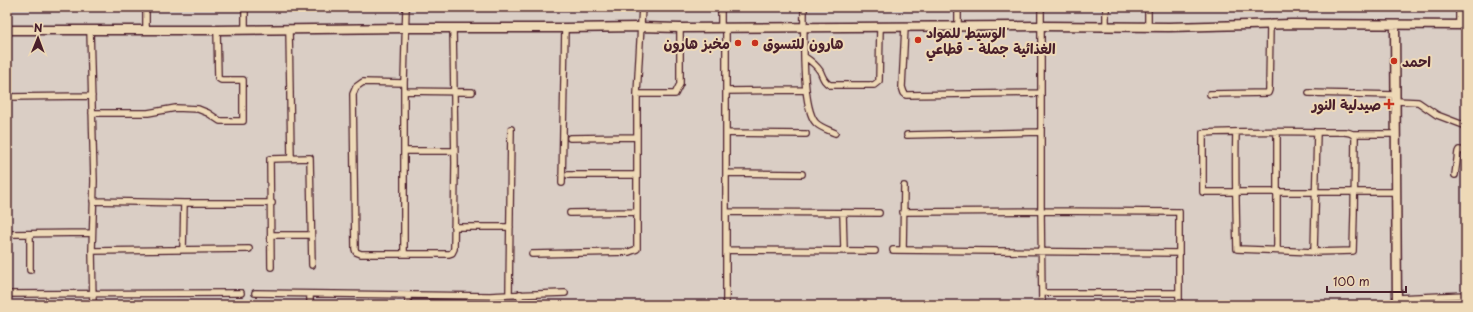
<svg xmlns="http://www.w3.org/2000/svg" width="1473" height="312" viewBox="0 0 1473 312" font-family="'Playpen Sans','Playpen Sans Arabic',sans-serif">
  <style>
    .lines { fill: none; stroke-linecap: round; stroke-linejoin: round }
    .street-casing { stroke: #4a1f2b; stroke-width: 8 }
    .secondary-casing { stroke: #4a1f2b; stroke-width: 11 }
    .street { stroke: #eed9b7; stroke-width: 5.5 }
    .secondary { stroke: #eed9b7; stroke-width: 8 }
    .poi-dot { fill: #c8321e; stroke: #eed9b7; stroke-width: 1.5 }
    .labels { text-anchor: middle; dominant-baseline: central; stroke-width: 4; stroke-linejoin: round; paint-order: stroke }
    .poi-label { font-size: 14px; font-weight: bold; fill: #4a1f2b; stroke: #eed9b7; text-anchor: start }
  </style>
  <rect width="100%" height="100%" fill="#dacec5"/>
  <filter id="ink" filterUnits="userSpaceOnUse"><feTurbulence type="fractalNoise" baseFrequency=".025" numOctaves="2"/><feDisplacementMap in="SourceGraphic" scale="8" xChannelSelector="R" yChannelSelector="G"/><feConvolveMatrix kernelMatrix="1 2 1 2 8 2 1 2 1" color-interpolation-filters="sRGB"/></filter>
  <g filter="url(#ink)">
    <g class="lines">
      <g class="street-casing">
        <path id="street" d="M146,7V29
          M245,7V29
          M721,7V28
          M804,7C804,30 801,108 816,123C821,128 829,130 835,133
          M958,7V26
          M1041,7V211L1042,305
          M1106,7V27
          M1148,7V27
          M1459,7V25
          M905,27L902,87L904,93L906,95L1041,93
          M289,29L291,158
          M90,30L94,181L92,251L93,305
          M805,57C811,61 816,65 820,71C823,77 823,81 830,85H874L879,81L880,27
          M404,83L363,82L356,87L353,94L355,249L356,252L361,254H449L452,253L454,249L455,163L453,28
          M404,91L472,92
          M726,91L806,90
          M1309,93L1396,95
          M637,94H675L680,84V28
          M1210,94L1268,93L1269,90L1270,25
          M7,97L92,96
          M1396,101L1418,102L1437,115L1466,126
          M92,113H148L176,108L198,109L208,113L220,121H243V80H221L218,78L217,30
          M1236,132C1235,171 1236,210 1237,249L1314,252L1353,251L1354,214L1355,138C1353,133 1350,133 1345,132C1298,132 1250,130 1203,133V192C1267,192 1332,192 1396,192
          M726,133L806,134
          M1353,134H1396
          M907,135L1041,132
          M570,138L637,137
          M404,151H454
          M726,173L802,174
          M568,175H637
          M1455,175L1458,152L1459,150L1466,151
          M562,183L565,28
          M93,201L184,203H272
          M726,212L879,213
          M903,212L1041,211L1179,212V305
          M570,213L637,212
          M843,213L844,250
          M454,227H510
          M7,234L92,233
          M30,234V270
          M271,235H311
          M183,250L184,203
          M726,250L875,251
          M893,250L1179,253
          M903,250L904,186
          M1277,250V132
          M92,251L249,249
          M1314,252L1317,132
          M404,253V83L406,7
          M532,254L629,252L637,249V94L642,7
          M271,267L270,159L310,158L312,265
          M255,293L490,296L509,295L511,129
          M1042,293H1179
          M7,294L241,293
          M310,295V305
          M408,295V305
          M509,295L565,293
          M1397,298L1466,295
          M520,305V294
          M726,305V28"/>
      </g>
      <g class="secondary-casing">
        <path id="secondary" d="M1395,25L1397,305
          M7,30H217L406,28H565L640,27L680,28L1041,26L1169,27L1291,24L1466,25"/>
      </g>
      <use href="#street" class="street"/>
      <use href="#secondary" class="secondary"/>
    </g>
  </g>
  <g class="poi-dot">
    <circle cx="918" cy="40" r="4"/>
    <circle cx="738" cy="43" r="4"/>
    <circle cx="755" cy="43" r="4"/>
    <circle cx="1394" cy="61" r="4"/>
    <path d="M1387 98h4v4h4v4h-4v4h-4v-4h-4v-4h4z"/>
  </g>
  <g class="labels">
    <g class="poi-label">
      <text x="926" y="32">الوسيط للمواد<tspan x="926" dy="16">الغذائية جملة - قطاعي</tspan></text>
      <text x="730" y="43" text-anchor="end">مخبز هارون</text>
      <text x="763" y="43">هارون للتسوق</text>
      <text x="1402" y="61">احمد</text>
      <text x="1381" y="104" text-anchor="end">صيدلية النور</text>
    </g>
  </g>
  <rect width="1473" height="312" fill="none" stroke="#eed9b7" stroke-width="24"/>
  <rect x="12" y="12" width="1449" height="288" fill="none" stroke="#4a1f2b" stroke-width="1.5" filter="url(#ink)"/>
  <g transform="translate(38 38) rotate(1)" stroke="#eed9b7" stroke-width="3" paint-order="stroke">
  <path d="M0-3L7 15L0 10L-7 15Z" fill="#4a1f2b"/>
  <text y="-6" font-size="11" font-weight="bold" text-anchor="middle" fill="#4a1f2b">N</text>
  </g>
  <path d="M1327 286v6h79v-6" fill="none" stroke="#4a1f2b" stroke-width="2"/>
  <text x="1333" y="286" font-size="12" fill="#4a1f2b" stroke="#eed9b7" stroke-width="3" paint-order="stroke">100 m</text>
</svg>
